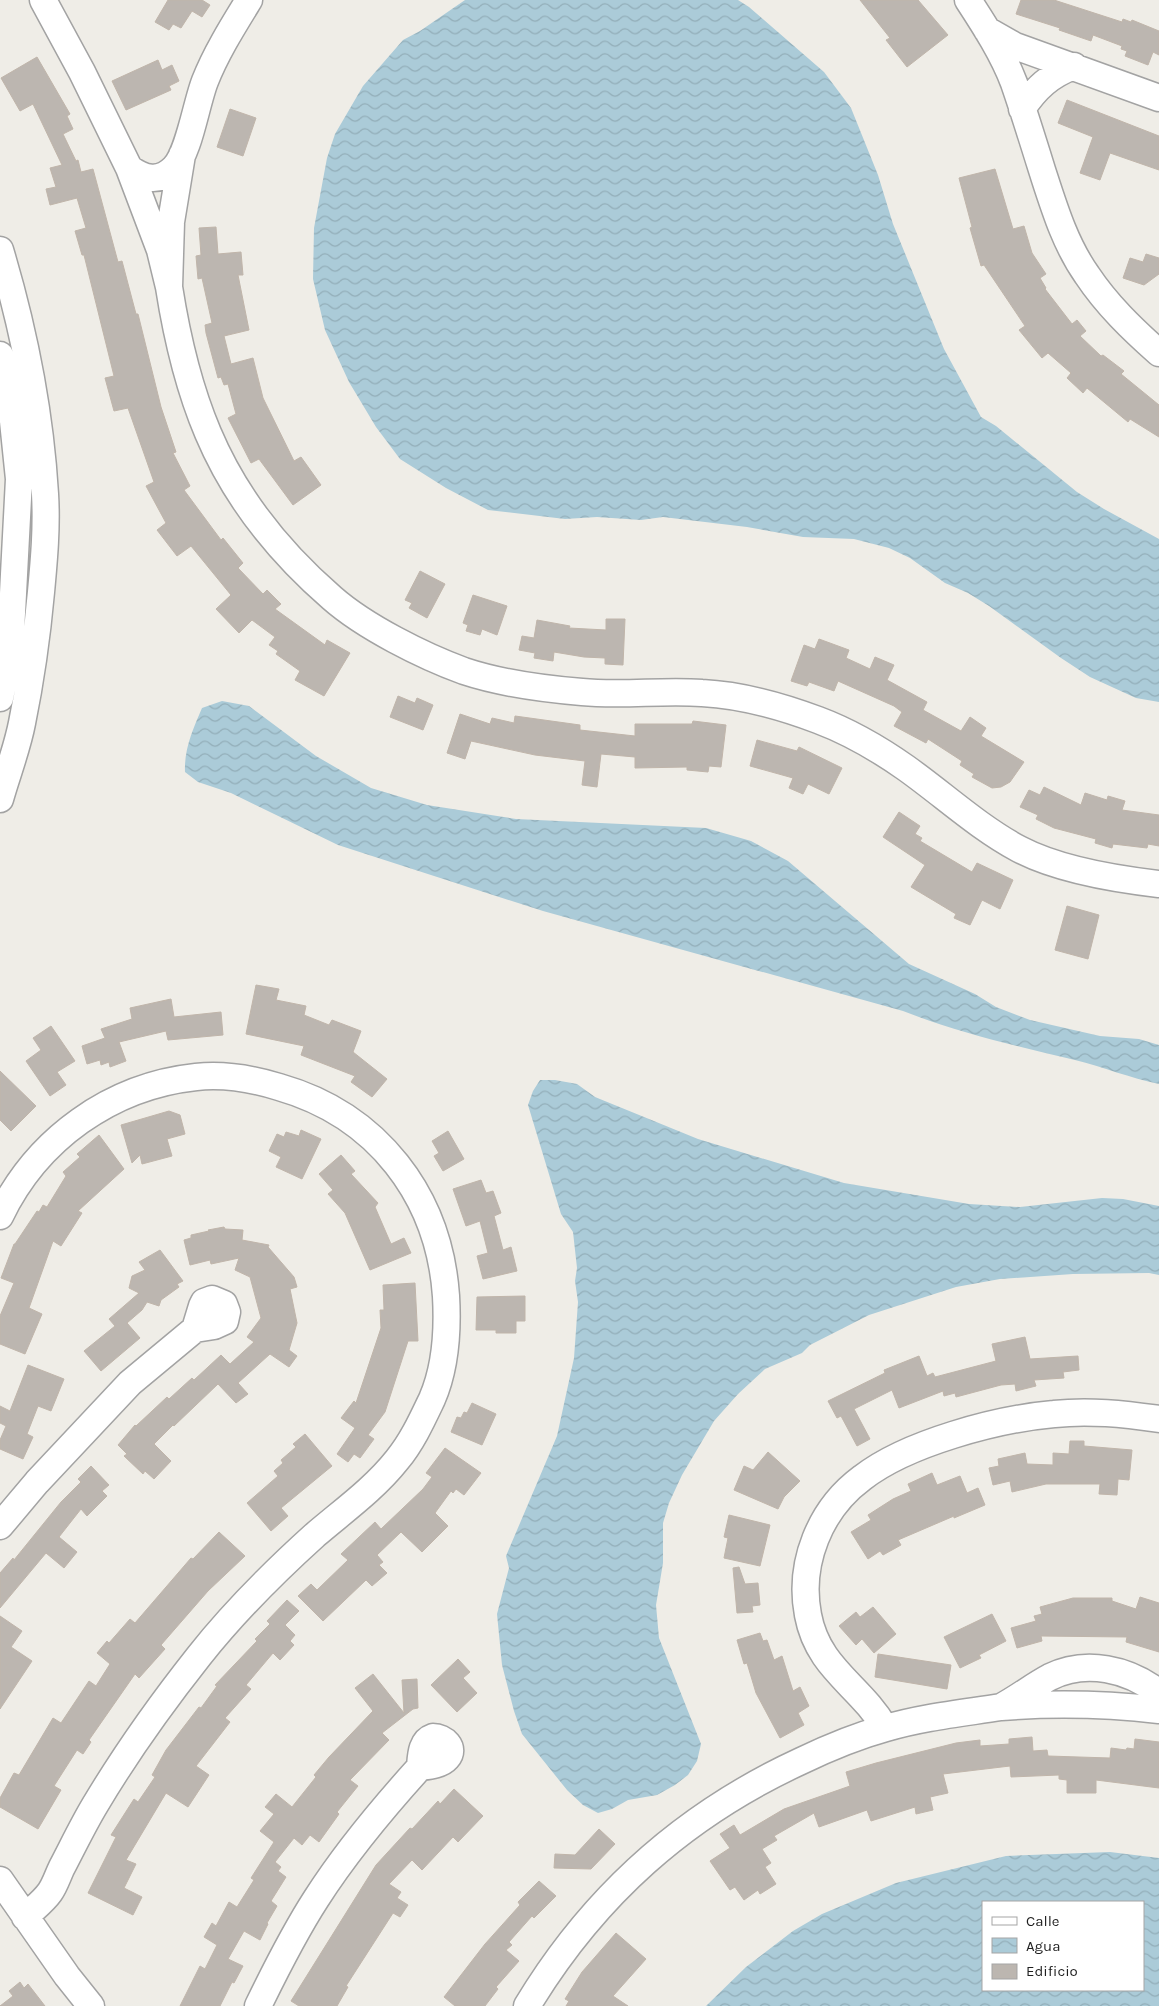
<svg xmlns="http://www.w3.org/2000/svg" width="1159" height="2006" viewBox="0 0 1159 2006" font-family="Karla,sans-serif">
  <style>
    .water { fill: url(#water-waves); fill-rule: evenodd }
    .building { fill: #bcb6b0; stroke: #c0b5aa }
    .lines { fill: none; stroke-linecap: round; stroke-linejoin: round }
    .minor-casing { stroke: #a3a3a3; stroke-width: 29 }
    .minor { stroke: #fff; stroke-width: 26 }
  </style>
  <defs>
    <pattern id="water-waves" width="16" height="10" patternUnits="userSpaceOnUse" patternTransform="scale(1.25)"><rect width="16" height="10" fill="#abcbd8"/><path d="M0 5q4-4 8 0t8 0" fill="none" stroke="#93aeb9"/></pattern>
  </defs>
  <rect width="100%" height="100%" fill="#efede7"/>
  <path class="water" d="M465,0H738L749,7L824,72L851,108L878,175L893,224L944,349L981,417L996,426L1077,492L1104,509L1159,539V702L1136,698L1090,677L1061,658L989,606L968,593L945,583L910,558L889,548L854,539L803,537L747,527L663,517L641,520L597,517L565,519L488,510L446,488L400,459L376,427L349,382L325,330L313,279L314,228L327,158L335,134L363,86L403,40L420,31Z
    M222,701L249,706L316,756L371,788L427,805L516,819L706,828L751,841L788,861L909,964L975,994L996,1007L1030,1020L1100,1036L1139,1039L1159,1045V1084C1130,1078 1103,1067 1075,1060C1016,1046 959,1033 903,1011L543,911L338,845L231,793L198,782L185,772C184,749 193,729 202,708Z
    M540,1080H555L577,1084L595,1097L698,1139L844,1183L969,1204L1020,1207L1102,1198L1123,1199L1159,1206V1275L1149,1273L1073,1274L1000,1279L956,1287L869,1315L810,1345L802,1353L765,1369L738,1394L714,1421L682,1475L669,1503L663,1523V1563L656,1605L659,1638L701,1744L697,1761L688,1775L675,1785L657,1795L628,1800L612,1809L598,1813L583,1805L567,1790L522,1734L514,1711L502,1665L497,1614L509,1568L506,1556L557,1436L574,1358L578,1302L575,1281L577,1268L573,1232L561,1214L528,1105L533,1091Z
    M1110,1852L1159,1858V2006H706L746,1967L793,1931L822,1914L896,1883L1006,1856ZM983,1902H1143V1990H983Z"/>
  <path class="building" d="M168,0H202L210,5L202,17L192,11L181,28L173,24L169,30L155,22Z
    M860,0H918L948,35L907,67L886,40L890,38Z
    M1021,0H1054L1122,22L1123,19L1131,22L1132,20L1159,31V55L1153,52L1148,65L1125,56L1127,51L1121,49L1122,46L1093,35L1091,41L1059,30L1060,28L1016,14Z
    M37,57L70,114L67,116L73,129L63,134L76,161L78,160L81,172L93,169L118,262L122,261L136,314H138L161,407L176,452L173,453L190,486L184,490L221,540L223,538L243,563L238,568L263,594L267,590L281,604L275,609L325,645L327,640L350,653L324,696L295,680L300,671L276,654L278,651L269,645L275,637L252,620L239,633L216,609L231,595L191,546L177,556L157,530L166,523L146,486L154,482L128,408L114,411L105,378L114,376L84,255H82L75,231L86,228L77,198L50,205L46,189L56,187L50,168L62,165L33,104L20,111L1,78Z
    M158,60L162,70L172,65L179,81L169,86L171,90L126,110L112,81Z
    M1067,100L1159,136V170L1110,153L1100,180L1080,173L1093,137L1058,123Z
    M230,109L256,118L243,156L217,147Z
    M995,169L1013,229L1024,226L1032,253L1046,274L1040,278L1046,288L1045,289L1072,324L1077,320L1086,331L1080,336L1101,356L1103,355L1124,371L1121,374L1159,405V437L1130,419L1128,422L1087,388L1083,393L1067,378L1071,373L1048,353L1042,358L1019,330L1025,326L984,265L981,266L970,228L972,227L959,178Z
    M216,227L218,254L241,252L243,275H238L249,330L224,336L231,364L253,358L263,398L294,461L301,457L321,485L293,505L259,459L251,463L228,418L236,414L228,384L224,385L221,377L218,378L206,333L205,325L212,323L202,278L198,279L196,256L201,255L199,228Z
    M1146,254L1159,258V274L1144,285L1123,278L1130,258L1143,262Z
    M420,571L445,584L427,618L409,608L412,603L405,600Z
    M473,595L507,606L497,635L482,629L480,635L466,631L468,625L463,623Z
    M606,619H625L623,665L605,664V658L584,657L554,652L553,661L534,658L535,653L519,650L522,636L534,638L537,620L570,626L569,628L606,630Z
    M819,639L849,650L846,658L870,669L875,657L894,665L887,680L927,702L923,710L961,731L970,717L986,728L981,736L1024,762L1010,782L1001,787L992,788L972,777L974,774L960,765L962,761L928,739L926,743L894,726L902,712L894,706L838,681L834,691L809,682L807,686L791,681L804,645L815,649Z
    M398,696L415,703L417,698L433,705L423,730L390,717Z
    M460,714L490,724L492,718L514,723L515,716L580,725V730L635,736V724H692L693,721L726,725L721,767L709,766L708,772L687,770V767L635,768V757L601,754L597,787L582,785L585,761L535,755L471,741L465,759L447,753Z
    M757,740L797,751L799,747L842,768L829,794L808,784L803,794L789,788L793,778L750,766Z
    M1044,787L1081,805L1085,793L1107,800L1108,796L1125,801L1122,810L1159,815V846L1148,844L1147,848L1113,844L1112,848L1095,843L1096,839L1054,828L1036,819L1038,815L1020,807L1029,790L1040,795Z
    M899,812L920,826L915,834L922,838L920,841L972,872L977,863L1013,880L1000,909L982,900L970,925L954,918L956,914L911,887L925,865L883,837Z
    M1067,906L1099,915L1088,959L1055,950Z
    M256,985L279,989L276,1000L306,1006L304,1015L329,1025L332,1020L361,1031L353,1052L387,1079L372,1097L351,1082L355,1076L301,1055L304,1046L246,1034Z
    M171,999L174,1017L221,1012L223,1035L168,1040L166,1031L119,1042L126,1061L110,1067L109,1062L101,1065L100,1060L87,1064L82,1046L105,1038L101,1029L132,1019L130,1008Z
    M51,1026L75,1061L57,1072L66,1085L50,1096L26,1061L41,1050L33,1038Z
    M0,1071L36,1106L11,1131L0,1120Z
    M169,1111L180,1115L185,1134L167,1139L172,1156L142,1164L140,1155L132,1163L121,1125Z
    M301,1130L321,1139L302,1179L276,1167L281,1157L269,1151L277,1134L284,1137L286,1132L299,1136Z
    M448,1131L464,1159L443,1171L434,1156L439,1153L432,1141Z
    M99,1135L124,1169L78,1211L82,1213L61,1246L53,1241L29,1308L42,1314L25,1354L0,1344V1316L14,1283L1,1278L14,1244H15L37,1211L39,1212L43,1205L47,1207L66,1176L63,1172L80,1157L77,1154Z
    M341,1155L355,1171L351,1174L378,1203L375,1207L391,1244L404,1238L411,1253L370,1270L345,1213L328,1194L333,1190L319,1174Z
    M481,1180L486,1193L493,1191L501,1213L494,1216L503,1250L511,1247L517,1271L483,1279L477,1256L488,1253L480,1221L466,1226L453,1189Z
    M224,1227L225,1229L243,1230L242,1240L269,1245L268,1247L294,1277L297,1287L290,1289L297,1323L289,1350L297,1356L289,1367L270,1354L238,1383L248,1394L236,1403L218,1384L174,1426L173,1425L154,1444L171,1461L154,1479L145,1471L143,1474L124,1456L127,1454L118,1445L135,1425L136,1426L167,1397L169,1399L192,1378L194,1380L221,1355L230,1364L254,1342L247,1337L261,1318L250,1277L235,1270L239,1258L211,1264L210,1260L190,1265L184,1240L191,1238V1235L209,1231L208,1230Z
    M160,1250L183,1281L177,1284L179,1287L161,1300L159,1306L147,1302L142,1310L127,1323L140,1338L101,1371L84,1351L115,1326L109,1319L139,1293L129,1288L132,1276L145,1270L139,1262Z
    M415,1283L418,1341H408L385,1412L368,1435L374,1439L360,1458L354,1454L348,1462L337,1454L355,1428L341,1418L354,1401L356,1403L381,1328L380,1310H384L383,1285Z
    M525,1296V1321H516V1333H496V1330H476L477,1297Z
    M1025,1337L1030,1359L1078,1356L1079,1370L1063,1372L1064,1378L1034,1380L1036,1386L1016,1391L1015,1384L1001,1385L956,1397L955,1393L944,1396L943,1391L899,1408L892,1390L854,1409L870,1439L857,1446L841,1416L837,1418L828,1401L885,1373L884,1370L919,1356L927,1376L933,1373L935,1377L996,1361L992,1344Z
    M28,1365L64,1379L51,1411L38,1406L27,1434L33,1437L23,1459L0,1449V1440L6,1426L0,1423V1406L10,1411Z
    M472,1403L496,1414L482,1445L451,1432L457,1417L461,1418L464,1412L467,1413Z
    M305,1434L332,1466L281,1508L288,1516L271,1531L247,1503L278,1476L274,1471L283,1463L281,1460L296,1447L293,1444Z
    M1070,1441H1084V1446L1132,1450L1129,1480L1118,1479L1117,1495L1099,1494L1100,1484H1046L1012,1492L1010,1481L993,1485L989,1468L999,1466L998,1459L1025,1453L1027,1464L1053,1465V1453L1069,1454Z
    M445,1448L481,1473L464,1495L456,1489L453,1493L451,1491L435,1513L448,1526L422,1552L401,1532L377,1555L383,1562L379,1565L387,1573L372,1586L366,1580L323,1621L298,1596L311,1584L317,1590L348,1560L341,1554L375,1522L381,1529L423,1489L432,1477L426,1473Z
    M768,1452L800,1481L784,1497L778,1509L734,1490L744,1466L753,1470Z
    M91,1466L109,1485L102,1491L107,1496L87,1516L81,1509L59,1537L77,1552L64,1568L46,1553L0,1608V1573L13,1558L14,1560L61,1502L81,1482L78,1479Z
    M932,1473L937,1485L960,1476L967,1493L978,1488L985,1505L954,1518V1516L898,1540L901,1545L883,1555L880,1551L868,1559L851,1532L871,1520L868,1515L893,1499L911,1491L908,1484Z
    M729,1515L770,1525L760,1566L724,1558L728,1538L724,1537Z
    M219,1532L245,1556L208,1591L161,1645L165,1649L139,1678L135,1674L89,1740L91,1742L83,1754L77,1750L54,1786L61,1790L38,1829L0,1807V1798L14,1773L19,1775L53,1718L61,1723L89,1681L96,1686L110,1664L97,1653L107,1641L109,1643L130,1619L135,1623L191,1558L193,1559Z
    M739,1567L745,1584L758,1583L760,1605L752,1606L753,1612L737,1613L733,1568Z
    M1140,1597L1159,1603V1652L1126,1642L1127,1637L1041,1636L1042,1641L1017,1648L1011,1628L1036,1621L1034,1616L1042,1614L1040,1607L1073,1598H1112V1601L1136,1609Z
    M287,1600L299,1611L285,1625L295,1635L290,1641L294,1645L280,1660L273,1653L246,1685L251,1689L225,1718L230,1722L196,1766L209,1775L188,1807L166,1793L126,1860L136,1864L124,1888L142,1897L133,1915L88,1893L116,1837L111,1835L134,1799L138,1802L155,1777L152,1775L166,1750L199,1707L201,1708L217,1686L215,1685L257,1641L255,1639L270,1624L267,1621Z
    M873,1607L896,1634L874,1653L862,1639L856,1645L839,1626L856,1612L860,1617Z
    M992,1614L1006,1641L979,1655L981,1658L960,1668L944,1637Z
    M0,1616L22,1631L11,1647L32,1661L0,1709Z
    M760,1633L763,1641L767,1640L774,1660L782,1656L793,1691L800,1687L809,1706L798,1713L804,1725L780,1738L756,1693L747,1663L744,1664L737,1640Z
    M878,1654L951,1665L947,1689L875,1677Z
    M458,1659L470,1672L463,1678L477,1693L457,1712L431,1685Z
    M373,1674L404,1713L402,1680L417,1679L418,1708L413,1709L382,1733L389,1740L350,1780L358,1786L337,1812L339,1814L319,1842L310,1835L302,1845L294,1838L275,1862L281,1867L278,1871L286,1877L271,1901L277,1906L267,1923L268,1924L260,1940L244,1931L228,1959L243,1966L234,1983L232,1982L220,2006H180L200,1966L205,1969L217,1945L204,1937L212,1923L216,1926L229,1902L237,1907L254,1880L251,1878L274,1842L260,1831L274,1814L265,1807L276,1794L292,1807L316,1777L314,1775L329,1757L373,1711L355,1688Z
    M1032,1737L1033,1751L1047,1750L1048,1756L1110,1758L1111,1748L1126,1750L1127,1748L1134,1749L1135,1739L1159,1742V1788L1096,1780V1793H1067V1780L1059,1779V1775L1011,1777L1010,1766L943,1774L948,1793L930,1797L933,1810L916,1814L915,1807L871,1821L867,1810L819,1827L814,1813L774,1836L777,1840L762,1849L771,1863L765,1867L776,1884L760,1894L758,1890L744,1900L735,1887L730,1890L710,1861L730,1848L720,1834L734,1825L740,1835L784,1809L850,1786L846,1772L876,1763L956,1743L980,1740V1746L1009,1744V1739Z
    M454,1789L483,1816L458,1842L453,1837L422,1870L412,1860L389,1884L401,1892L397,1898L408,1905L400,1917L393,1913L346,1986L348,1987L337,2006H299L291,2001L376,1865L410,1828L412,1829L438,1801L440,1804Z
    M599,1829L615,1844L591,1869L554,1868L555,1854L575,1855Z
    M539,1881L556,1896L534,1918L532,1916L509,1942L512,1945L506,1950L519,1961L496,1987L498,1989L485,2006H455L444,1997L485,1944L520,1905L518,1902Z
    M616,1933L646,1959L613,1996L628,2006H566L569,2001L565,1999L582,1972Z
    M20,1982L24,1988L28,1984L45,2006H0L13,1996L9,1991Z"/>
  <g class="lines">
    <g class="minor-casing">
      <path id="minor" d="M43,0L82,72L129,168C144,179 159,183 174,168C189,153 196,104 205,81C216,53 233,26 249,0
        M968,0C985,26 1003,54 1014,83C1024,112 1033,141 1042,170C1054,207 1065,244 1087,275C1107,305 1132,329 1159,353
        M987,30L1015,46L1159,98
        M1022,109C1036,88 1050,75 1074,66
        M129,168L160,250L169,287L171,222L182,155
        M0,250C24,330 40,410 45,494C47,527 44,560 41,592C37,636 31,679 22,723C17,749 7,774 0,799
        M169,287C177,338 188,386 208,433C235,497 280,553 332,598C365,627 423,656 464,671C500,683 545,689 582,692C622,696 662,690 702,693C741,695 781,706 818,720C850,732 879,749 906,768C944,795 978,827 1019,849C1059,870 1115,879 1159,884
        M0,355L13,421L19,479L10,651L0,698
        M0,1216C37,1139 111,1086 196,1077C224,1074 253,1079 279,1087C377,1115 439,1195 446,1296C448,1331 446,1367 432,1399C422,1420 412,1442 397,1460C374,1489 343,1511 315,1535C274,1572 233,1613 199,1656C161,1704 126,1753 95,1805C83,1825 73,1846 62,1867C58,1875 55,1885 50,1892C43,1902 33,1909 25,1917
        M212,1299L224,1304L227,1312L225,1321L214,1326L195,1329L202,1306L204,1302Z
        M0,1526L37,1482L130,1383L195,1329
        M1159,1693C1129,1669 1086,1659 1050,1677C1033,1686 1018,1698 1001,1707C1054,1703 1106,1704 1159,1710
        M885,1728C860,1685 818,1669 808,1615C798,1563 820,1509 862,1478C907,1443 997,1419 1054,1414C1089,1410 1124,1414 1159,1419
        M433,1737C444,1737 456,1748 447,1758C441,1765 428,1766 420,1767C421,1756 421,1741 433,1737Z
        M0,1880L67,1976L91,2006
        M258,2006C276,1969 294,1933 316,1899C346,1852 382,1809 420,1767
        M527,2006C594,1895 684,1815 801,1761C828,1748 857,1736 886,1728C923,1717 963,1713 1001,1707"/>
    </g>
    <use href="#minor" class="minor"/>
  </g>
  <rect x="982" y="1901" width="162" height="90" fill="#ffffff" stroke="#a5a5a5"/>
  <rect x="992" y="1917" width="25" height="8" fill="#ffffff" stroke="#a5a5a5"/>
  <text x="1026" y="1926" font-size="15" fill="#1f1f1f">Calle</text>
  <rect x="992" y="1938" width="25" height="15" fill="url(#water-waves)" stroke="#a5a5a5"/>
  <text x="1026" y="1951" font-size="15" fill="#1f1f1f">Agua</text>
  <rect x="992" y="1964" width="25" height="15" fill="#bcb6b0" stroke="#a5a5a5"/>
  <text x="1026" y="1976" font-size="15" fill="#1f1f1f">Edificio</text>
</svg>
